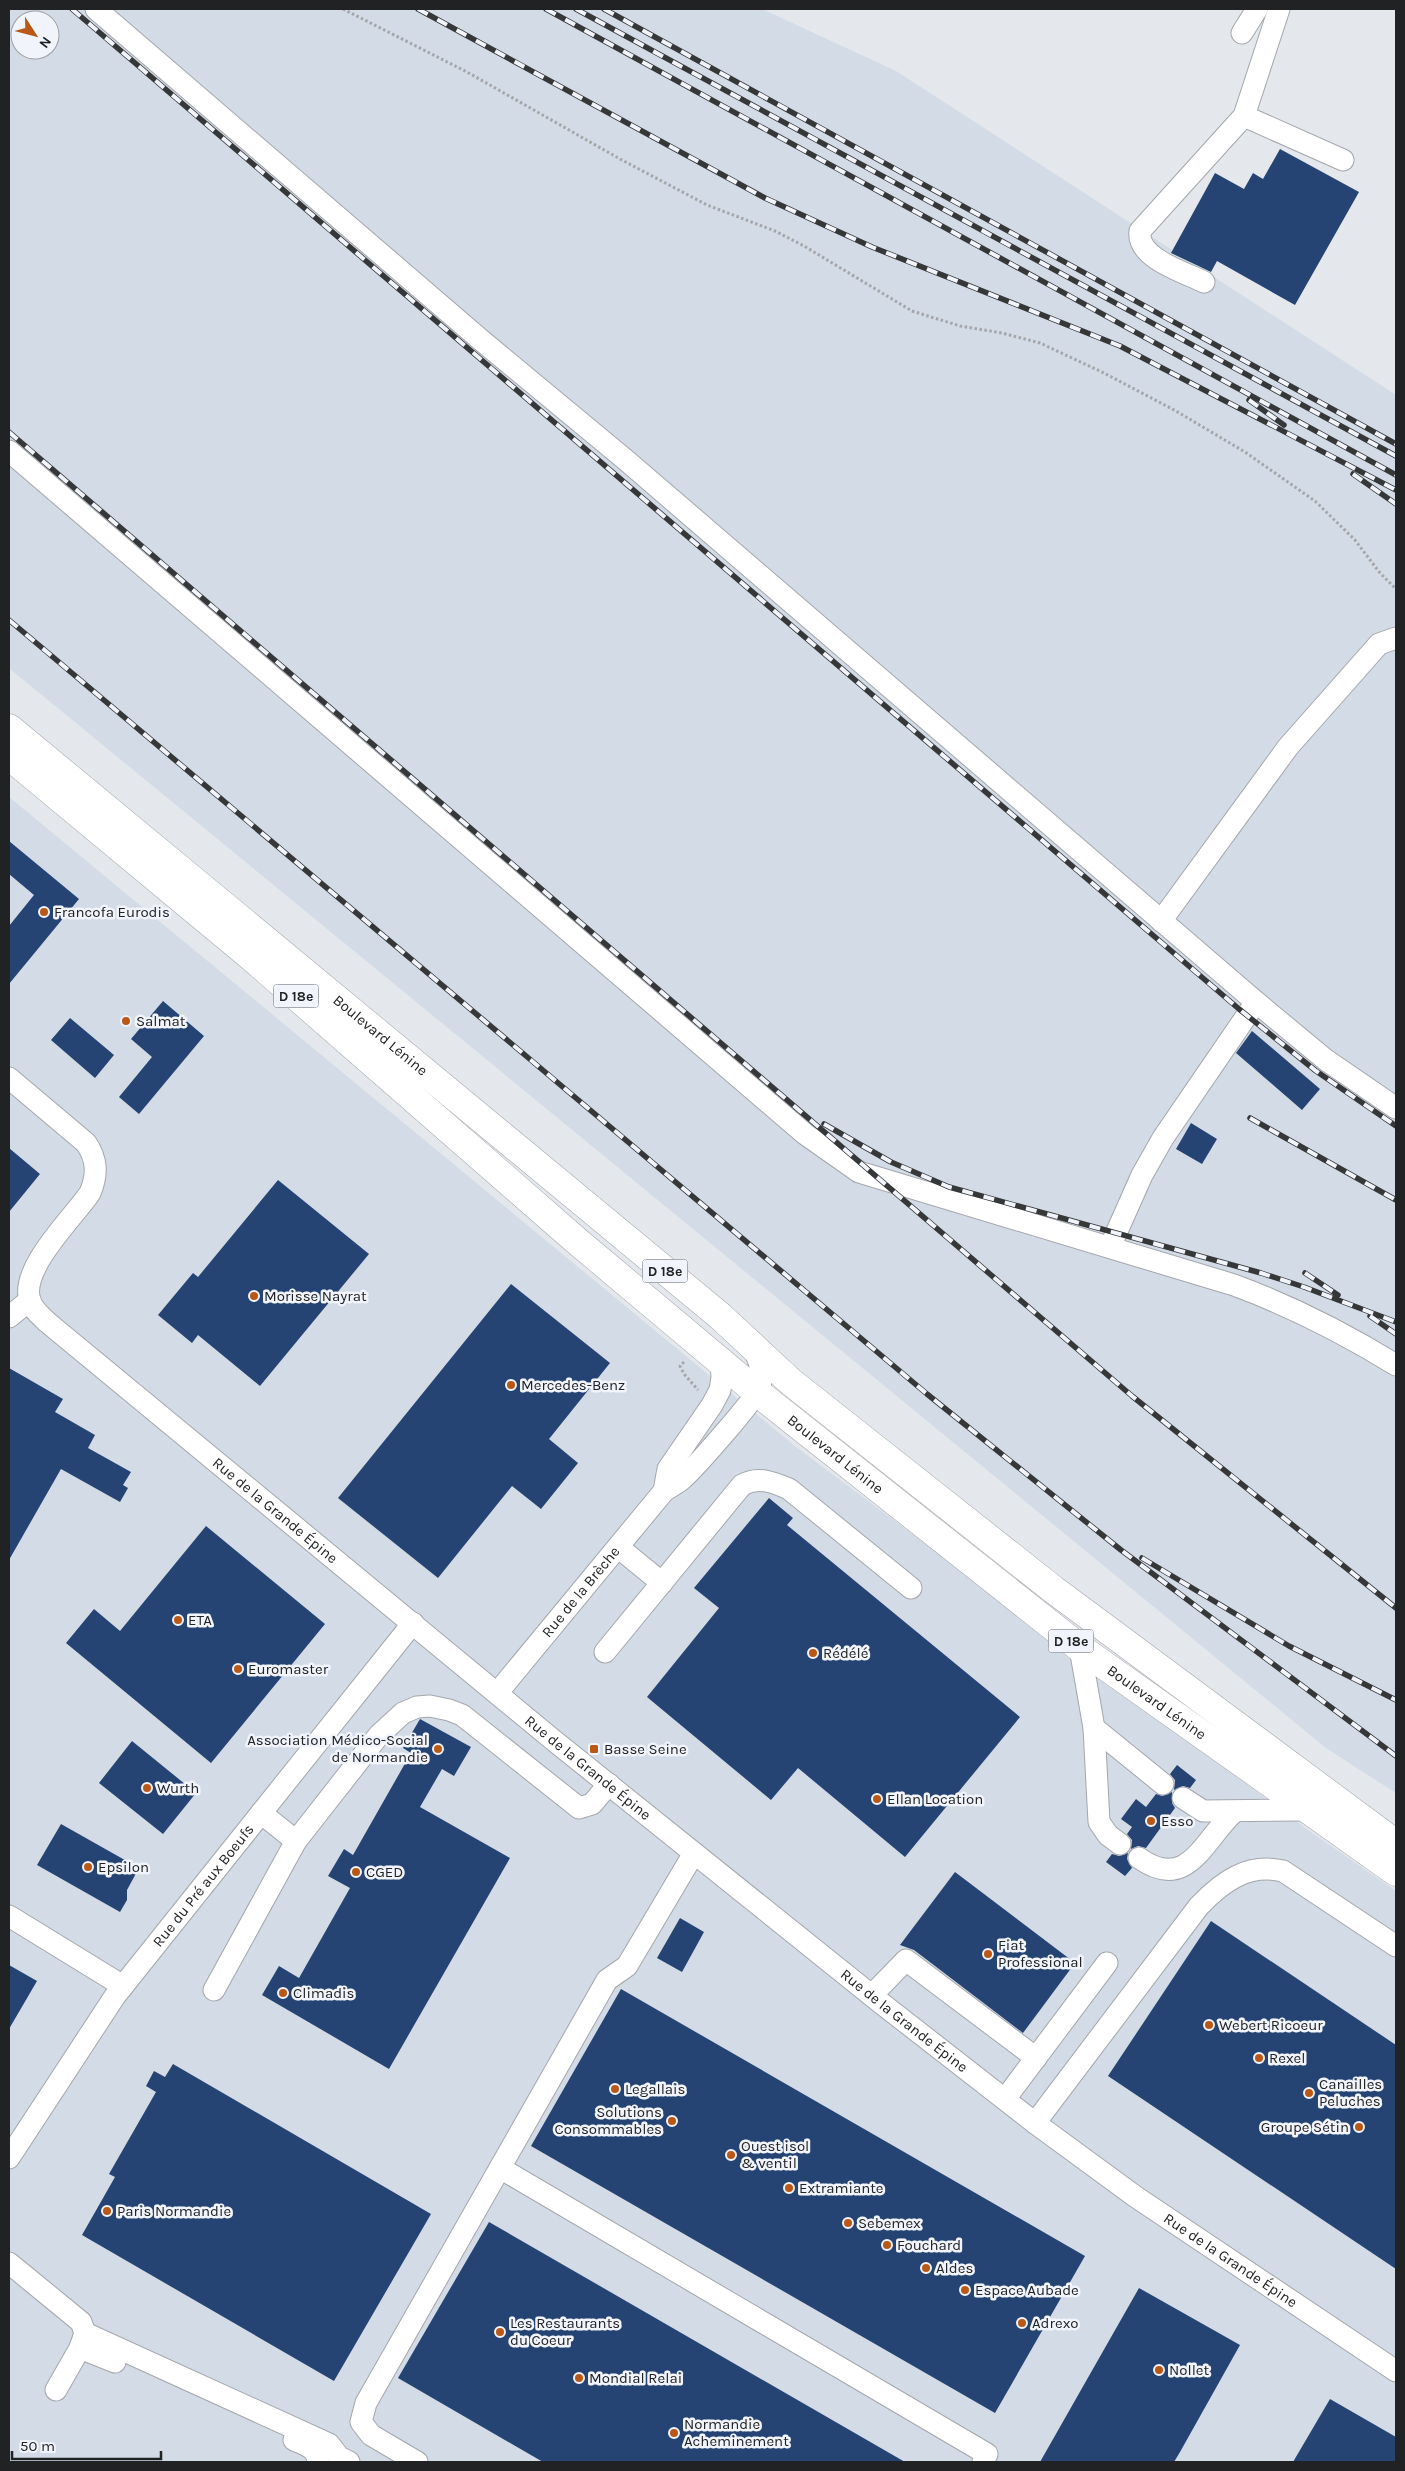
<svg xmlns="http://www.w3.org/2000/svg" width="1405" height="2471" viewBox="0 0 1405 2471" font-family="Karla,sans-serif">
  <style>
    .built { fill: #d3dbe6; fill-rule: evenodd }
    .building { fill: #254473 }
    .lines { fill: none; stroke-linecap: round; stroke-linejoin: round }
    .minor-casing { stroke: #a4a7ac; stroke-width: 23 }
    .major-casing { stroke: #a4a7ac; stroke-width: 29 }
    .path { stroke: #a4a6aa; stroke-width: 3; stroke-dasharray: 2.5 2.5; stroke-linecap: butt }
    .minor { stroke: #fff; stroke-width: 21 }
    .major { stroke: #fff; stroke-width: 28 }
    .rail-casing { stroke: #363739; stroke-width: 5.5 }
    .rail { stroke: #f1f4fa; stroke-width: 4; stroke-dasharray: 11; stroke-linecap: butt }
    .poi-dot { fill: #b95817; stroke: #f1f4fa; stroke-width: 2 }
    .labels { text-anchor: middle; dominant-baseline: central; stroke-width: 5; stroke-linejoin: round; paint-order: stroke }
    .shield { fill: #f1f4fa; stroke: #5f6164; stroke-width: 1 }
    .shield-label { font-size: 14px; font-weight: bold; fill: #212224 }
    .poi-label { font-size: 15px; fill: #212224; stroke: #f1f4fa; text-anchor: start }
    .street-label { font-size: 15px; fill: #212224; stroke: #f1f4fa }
  </style>
  <rect width="100%" height="100%" fill="#e4e7ec"/>
  <path class="built" d="M9,9H762L896,71L1396,395V1793L1326,1748L9,668ZM20,20H50V50H20Z
    M9,797L796,1447L1308,1830L1396,1891V2462H9Z"/>
  <path class="building" d="M1280,149L1359,192L1295,305L1217,261L1211,272L1171,253L1215,173L1244,189L1253,173L1263,179Z
    M9,841L79,899L9,984V926L34,895L9,874Z
    M163,1001L204,1036L139,1114L119,1097L152,1057L131,1039Z
    M70,1018L114,1055L95,1078L51,1040Z
    M1252,1031L1320,1089L1302,1110L1236,1053Z
    M1191,1123L1217,1139L1202,1164L1176,1149Z
    M9,1148L40,1174L9,1212Z
    M278,1180L369,1254L260,1386L198,1335L192,1343L158,1315L193,1273L198,1277Z
    M511,1284L610,1363L549,1439L578,1463L541,1509L512,1486L438,1578L338,1498Z
    M9,1368L63,1399L55,1412L95,1435L88,1448L131,1472L123,1485L128,1488L120,1502L61,1469L9,1560Z
    M769,1498L793,1518L787,1525L1020,1717L905,1857L798,1768L771,1800L647,1697L719,1608L694,1588Z
    M206,1526L325,1624L211,1763L66,1643L94,1609L120,1631Z
    M420,1719L471,1747L454,1776L442,1769L420,1807L510,1858L389,2069L262,1995L279,1966L299,1978L350,1888L328,1876L344,1849L353,1855L411,1753L403,1748Z
    M132,1741L196,1793L163,1834L99,1783Z
    M1177,1765L1196,1780L1190,1788L1183,1786L1174,1790L1175,1780L1170,1774Z
    M1172,1792V1803L1175,1808L1146,1848L1138,1846L1131,1849L1132,1840L1127,1834L1132,1827L1121,1819L1136,1799L1146,1807L1156,1794L1162,1796Z
    M61,1824L139,1868L127,1890V1900L120,1912L37,1865Z
    M1128,1853L1127,1859L1132,1868L1125,1876L1106,1862L1112,1854L1119,1856Z
    M955,1872L1075,1963L1023,2033L914,1950L900,1945Z
    M680,1918L704,1932L682,1972L657,1958Z
    M1211,1921L1396,2045V2269L1108,2076Z
    M9,1965L37,1981L9,2029Z
    M621,1989L1085,2256L995,2413L531,2146Z
    M173,2064L431,2214L334,2381L82,2235L115,2177L109,2174L156,2092L146,2086L154,2071L165,2077Z
    M489,2222L905,2462H543L398,2378Z
    M1139,2288L1240,2345L1180,2452L1174,2462H1040Z
    M1330,2399L1396,2437V2462H1293Z"/>
  <g class="lines">
    <g class="minor-casing">
      <g id="minor">
        <path d="M96,9L481,340L627,461L1256,1002L1326,1060L1396,1108"/>
        <path d="M1242,33L1257,9"/>
        <path d="M1244,116L1343,160"/>
        <path d="M1204,282C1184,272 1136,258 1140,231L1244,116L1279,9"/>
        <path d="M9,451L805,1134L859,1172L1234,1285C1291,1306 1344,1333 1396,1365"/>
        <path d="M1161,921L1288,747L1379,644L1396,638"/>
        <path id="s1" d="M9,1078L86,1143C97,1159 98,1174 90,1193C73,1218 19,1269 30,1301C33,1310 41,1316 47,1322L552,1739L881,2003L1035,2123L1136,2197L1396,2371"/>
        <path d="M1110,1247L1142,1175L1163,1138L1256,1002"/>
        <path d="M9,1317L30,1300"/>
        <path d="M664,1491L668,1469L712,1405L720,1390L722,1377L721,1361"/>
        <path d="M618,1547L662,1583"/>
        <path d="M1080,1648L1094,1728L1163,1784"/>
        <path d="M605,1652L742,1485C758,1476 773,1482 789,1489L911,1588"/>
        <path id="s2" d="M498,1692L664,1491C670,1487 676,1484 681,1480C692,1471 757,1398 760,1386C764,1371 758,1358 752,1345"/>
        <path d="M1094,1728L1099,1822L1108,1835L1120,1844"/>
        <path d="M1183,1798L1203,1811L1306,1810"/>
        <path d="M261,1813L296,1841"/>
        <path d="M1139,1858C1188,1893 1204,1839 1234,1812"/>
        <path d="M9,1916L123,1986"/>
        <path d="M214,1990L296,1841L379,1735L403,1713L417,1707L430,1706L449,1710L462,1715L579,1808L592,1804L609,1784"/>
        <path d="M872,1995L906,1960L1036,2058"/>
        <path d="M1005,2099L1107,1963"/>
        <path d="M1035,2123L1199,1906C1223,1881 1248,1863 1283,1871L1396,1946"/>
        <path id="s3" d="M9,2158L115,1996L413,1623"/>
        <path d="M500,2168L987,2454L983,2462"/>
        <path d="M9,2263L81,2322L85,2333L80,2348L56,2390"/>
        <path d="M85,2333L329,2444L339,2457L349,2462"/>
        <path d="M80,2348L115,2362"/>
        <path d="M294,2440C305,2445 318,2448 318,2462"/>
        <path d="M417,2462L371,2435L361,2422L366,2403L607,1980L627,1966L694,1853"/>
      </g>
    </g>
    <g class="major-casing">
      <g id="major">
        <path id="s4" d="M9,728L720,1316L791,1382L1054,1590L1396,1844"/>
        <path id="s5" d="M9,756L249,955L578,1242L758,1393L1080,1648L1396,1872"/>
      </g>
    </g>
    <path class="path" d="M343,9L467,72L620,159L707,205L775,231L804,246L912,311L960,326L1002,333L1040,343L1104,373L1176,411L1245,452L1315,501L1355,540L1380,573L1396,589
      M684,1362L680,1366L684,1374L698,1390"/>
    <use href="#minor" class="minor"/>
    <use href="#major" class="major"/>
    <g class="rail-casing">
      <path id="rail" d="M72,9L1239,1009L1316,1071L1396,1126
        M418,9L765,198L872,247L1120,346L1396,490
        M546,9L1396,475
        M576,9L1396,456
        M604,9L1396,444
        M1249,400L1284,425
        M9,432L1132,1396L1396,1608
        M1353,474L1396,504
        M9,620L927,1394L1121,1550L1396,1756
        M1250,1118L1396,1200
        M824,1124L891,1162L949,1187L1261,1273L1304,1287L1396,1322
        M1305,1273L1338,1295
        M1370,1316L1396,1334
        M1142,1558L1289,1646L1396,1700"/>
    </g>
    <use href="#rail" class="rail"/>
  </g>
  <g class="poi-dot">
    <circle cx="44" cy="912" r="5"/>
    <circle cx="126" cy="1021" r="5"/>
    <circle cx="254" cy="1296" r="5"/>
    <circle cx="511" cy="1385" r="5"/>
    <circle cx="178" cy="1620" r="5"/>
    <circle cx="813" cy="1653" r="5"/>
    <circle cx="238" cy="1669" r="5"/>
    <circle cx="438" cy="1749" r="5"/>
    <rect x="589" y="1744" width="10" height="10" rx="2.5"/>
    <circle cx="147" cy="1788" r="5"/>
    <circle cx="877" cy="1799" r="5"/>
    <circle cx="1151" cy="1821" r="5"/>
    <circle cx="88" cy="1867" r="5"/>
    <circle cx="356" cy="1872" r="5"/>
    <circle cx="988" cy="1954" r="5"/>
    <circle cx="283" cy="1993" r="5"/>
    <circle cx="1209" cy="2025" r="5"/>
    <circle cx="1259" cy="2058" r="5"/>
    <circle cx="615" cy="2089" r="5"/>
    <circle cx="1309" cy="2093" r="5"/>
    <circle cx="672" cy="2121" r="5"/>
    <circle cx="1359" cy="2127" r="5"/>
    <circle cx="731" cy="2155" r="5"/>
    <circle cx="789" cy="2188" r="5"/>
    <circle cx="107" cy="2211" r="5"/>
    <circle cx="848" cy="2223" r="5"/>
    <circle cx="887" cy="2245" r="5"/>
    <circle cx="926" cy="2268" r="5"/>
    <circle cx="965" cy="2290" r="5"/>
    <circle cx="1022" cy="2323" r="5"/>
    <circle cx="500" cy="2332" r="5"/>
    <circle cx="1159" cy="2370" r="5"/>
    <circle cx="579" cy="2378" r="5"/>
    <circle cx="674" cy="2433" r="5"/>
  </g>
  <g class="labels">
    <g class="shield">
      <rect x="273.5" y="984.5" width="45" height="23" rx="4"/>
      <rect x="642.5" y="1259.5" width="45" height="23" rx="4"/>
      <rect x="1048.5" y="1629.5" width="45" height="23" rx="4"/>
    </g>
    <g class="shield-label">
      <text x="296" y="996">D 18e</text>
      <text x="665" y="1271">D 18e</text>
      <text x="1071" y="1641">D 18e</text>
    </g>
    <g class="poi-label">
      <text x="54" y="912">Francofa Eurodis</text>
      <text x="136" y="1021">Salmat</text>
      <text x="264" y="1296">Morisse Nayrat</text>
      <text x="521" y="1385">Mercedes-Benz</text>
      <text x="188" y="1620">ETA</text>
      <text x="823" y="1653">Rédélé</text>
      <text x="248" y="1669">Euromaster</text>
      <text x="428" y="1740" text-anchor="end">Association Médico-Social<tspan x="428" dy="17">de Normandie</tspan></text>
      <text x="604" y="1749">Basse Seine</text>
      <text x="157" y="1788">Wurth</text>
      <text x="887" y="1799">Ellan Location</text>
      <text x="1161" y="1821">Esso</text>
      <text x="98" y="1867">Epsilon</text>
      <text x="366" y="1872">CGED</text>
      <text x="998" y="1945">Fiat<tspan x="998" dy="17">Professional</tspan></text>
      <text x="293" y="1993">Climadis</text>
      <text x="1219" y="2025">Webert Ricoeur</text>
      <text x="1269" y="2058">Rexel</text>
      <text x="1319" y="2084">Canailles<tspan x="1319" dy="17">Peluches</tspan></text>
      <text x="625" y="2089">Legallais</text>
      <text x="662" y="2112" text-anchor="end">Solutions<tspan x="662" dy="17">Consommables</tspan></text>
      <text x="1349" y="2127" text-anchor="end">Groupe Sétin</text>
      <text x="741" y="2146">Ouest isol<tspan x="741" dy="17">&amp; ventil</tspan></text>
      <text x="799" y="2188">Extramiante</text>
      <text x="117" y="2211">Paris Normandie</text>
      <text x="858" y="2223">Sebemex</text>
      <text x="897" y="2245">Fouchard</text>
      <text x="936" y="2268">Aldes</text>
      <text x="975" y="2290">Espace Aubade</text>
      <text x="510" y="2323">Les Restaurants<tspan x="510" dy="17">du Coeur</tspan></text>
      <text x="1032" y="2323">Adrexo</text>
      <text x="1169" y="2370">Nollet</text>
      <text x="589" y="2378">Mondial Relai</text>
      <text x="684" y="2424">Normandie<tspan x="684" dy="17">Acheminement</tspan></text>
    </g>
    <g class="street-label">
      <text stroke="none"><textPath href="#s4" startOffset="482">Boulevard Lénine</textPath></text>
      <text stroke="none"><textPath href="#s5" startOffset="1082">Boulevard Lénine</textPath></text>
      <text stroke="none"><textPath href="#s1" startOffset="604">Rue de la Grande Épine</textPath></text>
      <text stroke="none"><textPath href="#s2" startOffset="130">Rue de la Brèche</textPath></text>
      <text stroke="none"><textPath href="#s5" startOffset="1488">Boulevard Lénine</textPath></text>
      <text stroke="none"><textPath href="#s1" startOffset="1009">Rue de la Grande Épine</textPath></text>
      <text stroke="none"><textPath href="#s3" startOffset="335">Rue du Pré aux Boeufs</textPath></text>
      <text stroke="none"><textPath href="#s1" startOffset="1414">Rue de la Grande Épine</textPath></text>
      <text stroke="none"><textPath href="#s1" startOffset="1819">Rue de la Grande Épine</textPath></text>
    </g>
  </g>
  <rect width="1405" height="2471" fill="none" stroke="#212224" stroke-width="20"/>
  <g transform="translate(35 35) rotate(126)"><circle r="24" fill="#f1f4fa" stroke="#9ea0a4"/>
  <path d="M0-4L9 19L0 12L-9 19Z" fill="#b95817"/>
  <text y="-8" font-size="14" font-weight="bold" text-anchor="middle" fill="#212224">N</text>
  </g>
  <path d="M12 2451v8h149v-8" fill="none" stroke="#212224" stroke-width="2.5"/>
  <text x="20" y="2451" font-size="15" fill="#212224" stroke="#f1f4fa" stroke-width="4" paint-order="stroke">50 m</text>
</svg>
